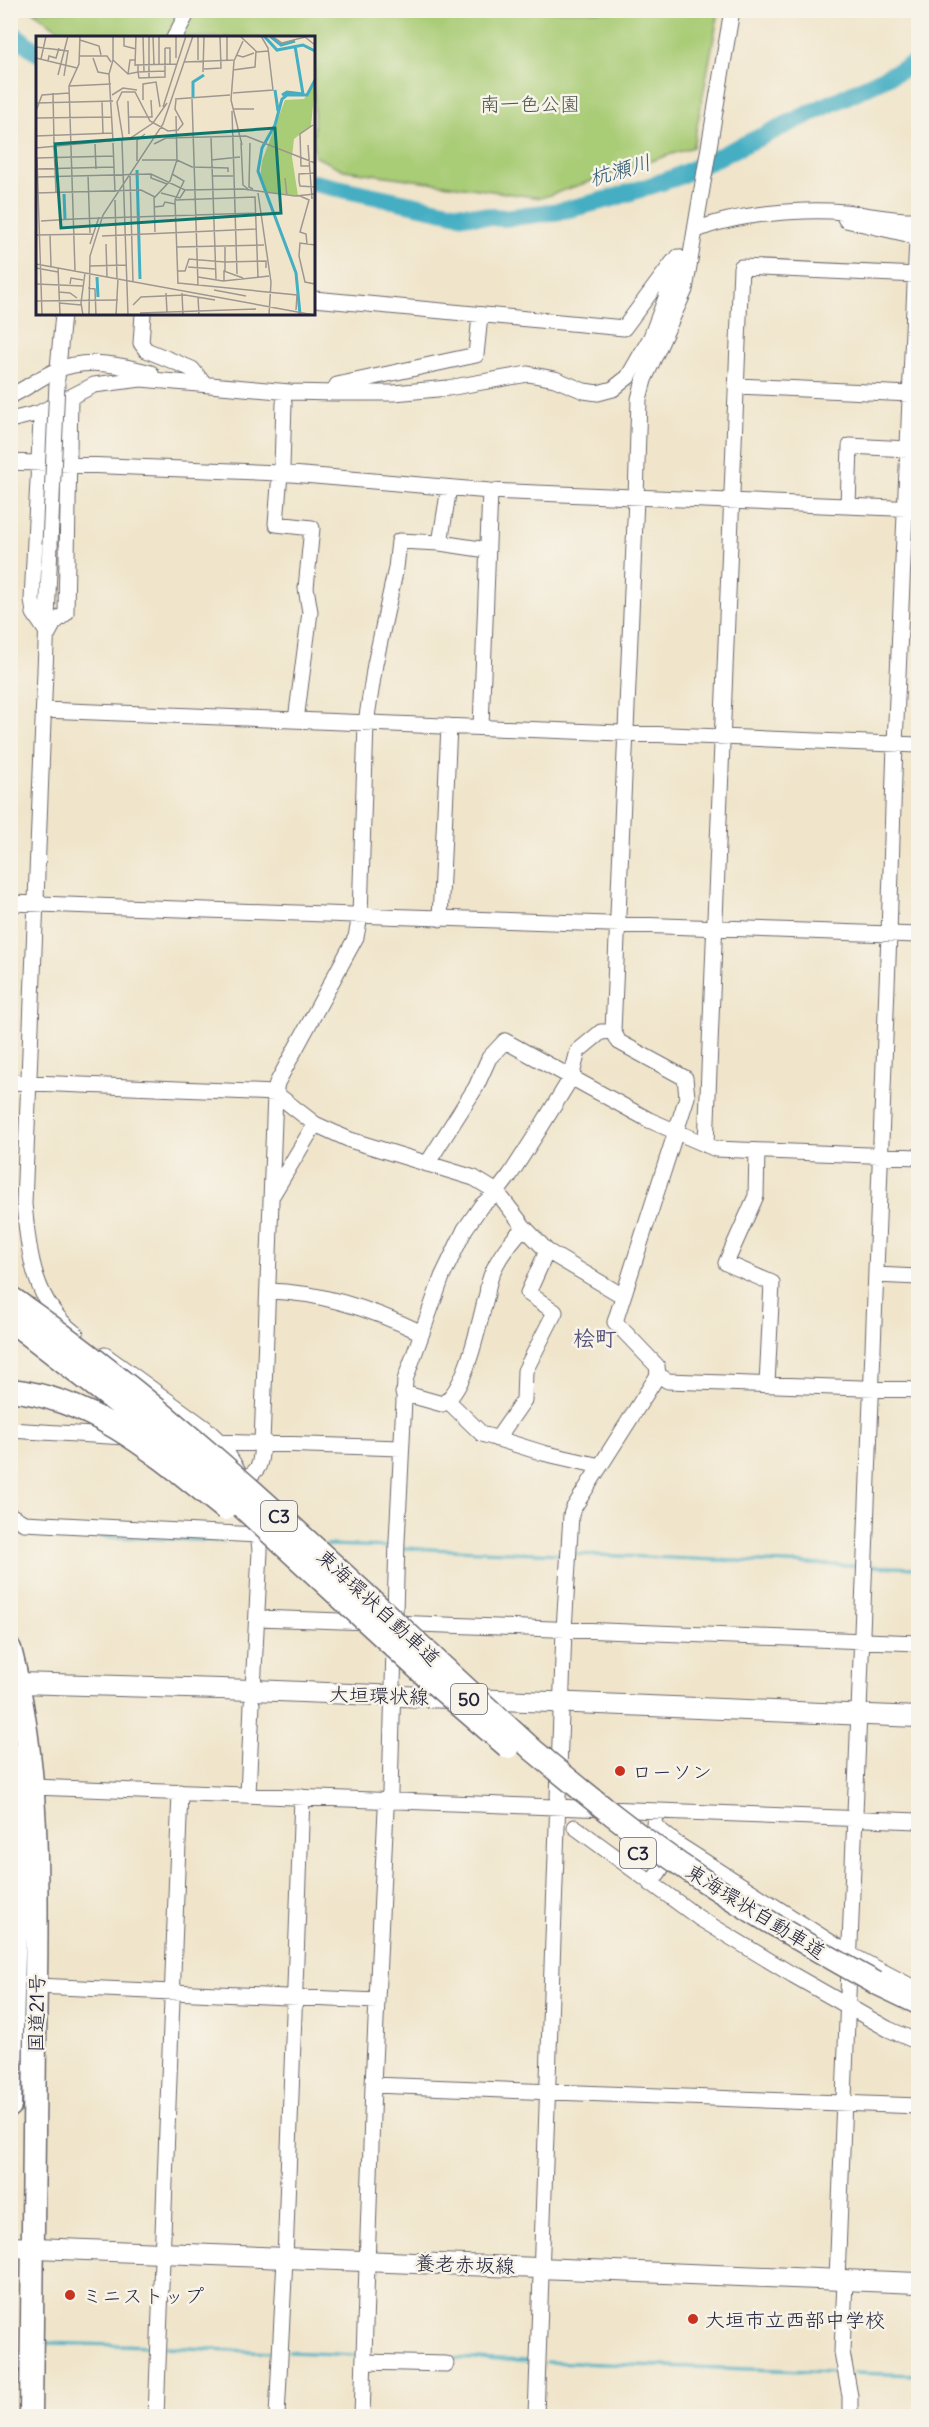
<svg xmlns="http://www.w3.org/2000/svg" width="929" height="2427" viewBox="0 0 929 2427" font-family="Delius,'Klee One',sans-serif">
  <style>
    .green { fill: #a9cc76; stroke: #667758; stroke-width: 1.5 }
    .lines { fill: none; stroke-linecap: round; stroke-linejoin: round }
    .stream { stroke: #44aec3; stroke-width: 3 }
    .river { stroke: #44aec3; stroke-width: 18 }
    .minor-casing { stroke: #6a666d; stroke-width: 17 }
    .major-casing { stroke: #6a666d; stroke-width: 22 }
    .highway-casing { stroke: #6a666d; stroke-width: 25 }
    .minor { stroke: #fff; stroke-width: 15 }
    .major { stroke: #fff; stroke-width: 20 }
    .highway { stroke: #fff; stroke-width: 22 }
    .minor-bridge-casing { stroke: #6a666d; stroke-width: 17; stroke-linecap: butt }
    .highway-bridge-casing { stroke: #6a666d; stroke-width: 25; stroke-linecap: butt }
    .minor-bridge { stroke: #fff; stroke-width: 15 }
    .highway-bridge { stroke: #fff; stroke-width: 22 }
    .poi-dot { fill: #c8321e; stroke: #f7f3e8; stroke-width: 2 }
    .labels { text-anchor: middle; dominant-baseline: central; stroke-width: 5; stroke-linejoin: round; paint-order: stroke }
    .shield { fill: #f7f3e8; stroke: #62616f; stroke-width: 1.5 }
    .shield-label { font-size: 18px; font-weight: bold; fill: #22223b }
    .park-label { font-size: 20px; fill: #4a554d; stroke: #f7f3e8 }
    .street-label { font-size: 20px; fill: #22223b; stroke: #f7f3e8 }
    .poi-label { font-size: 20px; fill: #22223b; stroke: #f7f3e8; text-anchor: start }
    .water-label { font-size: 21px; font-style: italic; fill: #305a71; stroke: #f7f3e8 }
    .quarter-label { font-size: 22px; font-weight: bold; fill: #59557b; stroke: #f7f3e8 }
    .inset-river { fill: none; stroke: #44aec3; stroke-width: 3 }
    .inset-road { fill: none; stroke: #9e9791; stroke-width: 1.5 }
    .view { fill: #0f766e; fill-opacity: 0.15; stroke: #0f766e; stroke-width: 3 }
    .inset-edge { fill: none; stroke: #22223b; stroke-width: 3 }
  </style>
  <rect width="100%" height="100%" fill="#f7f3e8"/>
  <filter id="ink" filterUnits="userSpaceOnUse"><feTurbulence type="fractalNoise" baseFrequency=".0167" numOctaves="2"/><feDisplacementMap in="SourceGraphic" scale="12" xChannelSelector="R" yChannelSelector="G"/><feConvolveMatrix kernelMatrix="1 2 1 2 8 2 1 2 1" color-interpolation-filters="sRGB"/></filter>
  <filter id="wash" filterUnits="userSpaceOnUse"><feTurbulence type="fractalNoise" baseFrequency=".008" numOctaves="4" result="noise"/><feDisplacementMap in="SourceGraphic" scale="24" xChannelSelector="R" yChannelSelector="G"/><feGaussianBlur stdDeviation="1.35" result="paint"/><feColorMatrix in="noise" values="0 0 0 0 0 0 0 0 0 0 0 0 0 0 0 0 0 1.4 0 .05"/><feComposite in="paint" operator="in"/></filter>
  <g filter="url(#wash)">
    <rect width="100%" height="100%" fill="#f0e5cb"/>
    <path class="green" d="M33,11H719L693,147L541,198L344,170L314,156V38L69,37Z"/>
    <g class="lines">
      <path class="stream" d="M10,1529L29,1534L224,1541
        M327,1545L392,1547
        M402,1548L563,1554
        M573,1554L860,1566
        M869,1566L918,1568
        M48,2343L150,2346
        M166,2347L272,2352
        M289,2352L356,2355
        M449,2358L529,2361
        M547,2362L835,2372
        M854,2373L918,2375"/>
      <path class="river" d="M10,31L38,53
        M314,183L458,214L504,218L561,211L613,198L674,178L918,62"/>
    </g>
  </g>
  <g filter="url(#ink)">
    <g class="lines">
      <g class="minor-casing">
        <path id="minor" d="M174,38L189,10
          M697,230C733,214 805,208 844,212C869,215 894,221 918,220
          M314,299L624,328L673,262
          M143,314L141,343L146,350L192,369L204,384
          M57,379L63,314
          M737,386L910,394
          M334,392L337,385L476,355L480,316
          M10,396C26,389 39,378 55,371C86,357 120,365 151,373
          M284,403L282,467L280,473L276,524L312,528L306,588L310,612L296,720
          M39,413L41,421L32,600L34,613L48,634
          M10,420L39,413L94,385L141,379L290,392L334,393H394L448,388L528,374L555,379L584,391L598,393L613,389L628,377L651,337L672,282L678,257
          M10,462L280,473L490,491L918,509
          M449,488L440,543L487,550
          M848,506L850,446L907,449
          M50,544L24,1204C29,1253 33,1302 76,1334
          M48,634L54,623L66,613L70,397
          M44,710L918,745
          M481,727L490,491
          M10,903L918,935
          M440,919L449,726
          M10,1082L275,1093L315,1124L350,1140L474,1178L497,1192L524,1227L547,1251L623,1296
          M706,1145L741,267L918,275
          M757,1151L756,1196L726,1263L772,1283L767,1384
          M427,1164L476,1087L489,1058L505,1041L649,1120L716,1149L918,1157
          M273,1194L315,1124
          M876,1275L918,1277
          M268,1291C321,1292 374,1310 422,1333
          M105,1355L204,1427L220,1442L242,1477
          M658,1375L668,1381L918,1390
          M403,1393L442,1404C467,1391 479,1321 487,1294C489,1268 507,1246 524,1227
          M448,1401L482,1434L543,1453L600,1466
          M10,1430L125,1437
          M497,1439L524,1400L525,1371L555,1312L528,1293L547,1251
          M215,1442L401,1448
          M244,1480C262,1468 260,1464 262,1443L275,1093L277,1083L356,937L360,916L366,723L375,664L396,568L399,541L440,543
          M10,1515L24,1523L258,1535
          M258,1618L369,1622
          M393,1623L918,1643
          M253,1690L260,1551L257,1519
          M33,1787L918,1821
          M248,1795L252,1704
          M655,1811L654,1825L677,1844L849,1954L918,1990
          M575,1827L699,1918L793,1975L888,2029L918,2042
          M651,1884L674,1849
          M36,1986L377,2001
          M373,2085L918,2106
          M837,2280L889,934L895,744L917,239L907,234L846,220L842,212
          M845,2281L842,2352L850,2396V2416
          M364,2362L446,2364
          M156,2416L180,1792
          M277,2416L285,2258L302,1797
          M362,2416L373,2085L386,1809L390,1792L397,1541L405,1380L442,1277L465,1229L481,1206L497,1192L510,1175L539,1130L571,1078L578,1051L601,1032L613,1031
          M536,2416L564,1630L571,1515L573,1509L658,1375L657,1366L615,1322L687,1097L685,1078L619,1042L613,1031L636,498L639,399L644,380L685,290L732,10"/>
      </g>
      <g class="major-casing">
        <path id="major" d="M19,1683L253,1690L918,1717
          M10,2247L918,2283"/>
      </g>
      <g class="highway-casing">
        <path id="highway" d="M10,1649C43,1776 37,1909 35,2039C33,2165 32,2291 31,2416
          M10,1753L17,1840L10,2106
          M876,1983L918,2003"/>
      </g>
      <use href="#minor" class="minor"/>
      <use href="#major" class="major"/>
      <use href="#highway" class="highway"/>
      <g class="minor-bridge-casing">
        <path id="minor-bridge" d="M50,544L57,383"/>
      </g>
      <g class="highway-bridge-casing">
        <path id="highway-bridge" d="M10,1297C200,1429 363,1595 533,1750C587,1795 641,1839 700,1878C757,1916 816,1950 876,1983
          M10,1320L191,1460L429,1679L508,1747
          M10,1390C96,1399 161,1458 225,1509"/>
      </g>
      <use href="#minor-bridge" class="minor-bridge"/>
      <use href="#highway-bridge" class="highway-bridge"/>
    </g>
  </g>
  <g class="poi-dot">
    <circle cx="620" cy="1771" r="6"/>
    <circle cx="70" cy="2295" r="6"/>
    <circle cx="693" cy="2319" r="6"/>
  </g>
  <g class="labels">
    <g class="shield">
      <rect x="261" y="1501" width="36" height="30" rx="4.5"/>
      <rect x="451" y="1684" width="36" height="30" rx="4.5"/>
      <rect x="620" y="1838" width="36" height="30" rx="4.5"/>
    </g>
    <g class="shield-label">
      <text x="279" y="1516">C3</text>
      <text x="469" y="1699">50</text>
      <text x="638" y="1853">C3</text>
    </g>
    <g class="park-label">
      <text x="530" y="103">南一色公園</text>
    </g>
    <g class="street-label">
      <text transform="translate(379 1607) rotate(43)">東海環状自動車道</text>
      <text transform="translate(379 1695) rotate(2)">大垣環状線</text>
      <text transform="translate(756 1911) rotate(32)">東海環状自動車道</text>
      <text transform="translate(36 2013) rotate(-89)">国道21号</text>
      <text transform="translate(465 2264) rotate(2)">養老赤坂線</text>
    </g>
    <g class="poi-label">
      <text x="632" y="1771">ローソン</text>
      <text x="82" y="2295">ミニストップ</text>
      <text x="705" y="2319">大垣市立西部中学校</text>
    </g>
    <g class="water-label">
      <text transform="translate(620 170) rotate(-16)">杭瀬川</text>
    </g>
    <g class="quarter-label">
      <text x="595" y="1338">桧町</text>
    </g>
  </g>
  <g transform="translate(36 36)">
    <rect width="279" height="279" fill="#f0e5cb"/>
    <path d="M279,48L275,90L258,103L256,121L262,160L230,156L224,143L226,125L249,64L268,63Z" fill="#a9cc76"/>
    <path class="inset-river" d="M228,0L241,14L267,9L279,15M234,0L245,9L259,5M239,54L242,75M246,59L251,56L267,58L259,10M157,61V46L168,39M101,134L104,243M28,158L29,183M61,241L62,261M264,278L260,237L222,135L226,112L239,89L246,63L251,59H271L279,44"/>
    <path class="inset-road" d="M77,0V24L92,38L102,36M78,0H100M88,0V10L100,13M107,0L108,36M113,0V42M117,0L118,29M123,0V29M140,0V22M162,0V24M204,0L221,16L232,15M236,0L246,7L269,1L279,9M44,4L63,10L65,19M0,11L32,15L28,40M129,12H134V28M200,19L207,21L218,17M43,20H71L75,26M0,22L41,32M57,22L62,36L73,38M5,23L10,0M77,24L73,38L77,105M191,24V0M12,25L13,20L20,22L23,12M148,26L199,24M99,29L141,28M102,29V36L129,35M99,30L100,0M168,33L185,32L184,0M197,34L219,31L220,15M102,36L103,42L129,41V12M167,36L168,0M92,38L94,24H99M22,39L32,0M33,50L75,48M17,57L18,107M197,57L237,54L232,12L225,0M76,59L87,52L101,54M139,63L194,59M156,63L162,249M107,64V48L120,46L124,71M66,65L67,98M92,65L93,98M1,67L77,65M279,68V110M127,71L150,0M197,73H218M0,75L6,59L33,57M196,75L201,238M92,81H116L115,64M0,82L76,81M0,100L77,97M175,101L180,243M87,103L81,66L86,56H99L114,85L132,95L142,94L147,88L139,73L140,64M86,105L92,279M77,107L79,156M205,107L207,149L212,153M214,107L213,151L217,153M59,108L60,133M118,108L130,102L210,100L279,127M206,109L195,64L198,25L207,5M272,109L276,163M18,111L20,156M0,112L93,103L117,87L131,67M0,122L78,120M1,122L6,279M106,124H141L156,131L192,132V136M175,124L204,121M101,125V104L109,98M274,130H265L264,98L277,89M0,133L78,131M115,138V142L131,148M136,138L148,145L139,164L142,248M52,139L54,197M94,140L97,246M176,140H197M1,141L115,138L149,154L207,153L259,160L279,158M249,142L251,160M263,145V138L279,137M263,145L264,150L279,151M0,157L105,154L119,161L134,145L141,124L140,80M125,157L144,162L149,154M222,157L235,246L233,279M264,160L273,164L264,196L270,198L271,208M118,161L119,196M79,164L81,243M140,164L219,161L222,241M118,171L127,170L129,166L139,168M37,183L220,177M5,185L37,183M0,199L57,198M14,199L15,230M66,200L220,193M54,208L63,181M70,208L71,241M279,209L264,207L263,220L269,246L279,248M189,210V236M141,211L228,209M189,226L230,225V232M0,228L278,279M54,230L91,229M152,231L179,233M0,232L22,236M22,232L24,279M39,235L33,50L43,28L44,0M142,235H149L153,223L189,226M162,241L187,245L233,240M188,245V235L207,242M142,247L261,259L260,274M0,248L47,250M34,248L35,242L47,244M52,252L59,253L60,279M178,254L210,260M23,256L34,257L41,262M130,257L131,276M146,257L147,279M162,261L163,279M0,265L82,264M23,267L45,269M97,269L105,261L149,259L179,264M104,277L220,273M47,279L45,267L49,237M53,279L54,220L67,179L127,88L157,0M80,279L82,243"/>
    <path class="view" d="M239,92L245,177L25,192L19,108Z"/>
    <rect width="279" height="279" class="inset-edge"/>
  </g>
  <rect width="929" height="2427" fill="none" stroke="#f7f3e8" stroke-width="36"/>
</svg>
